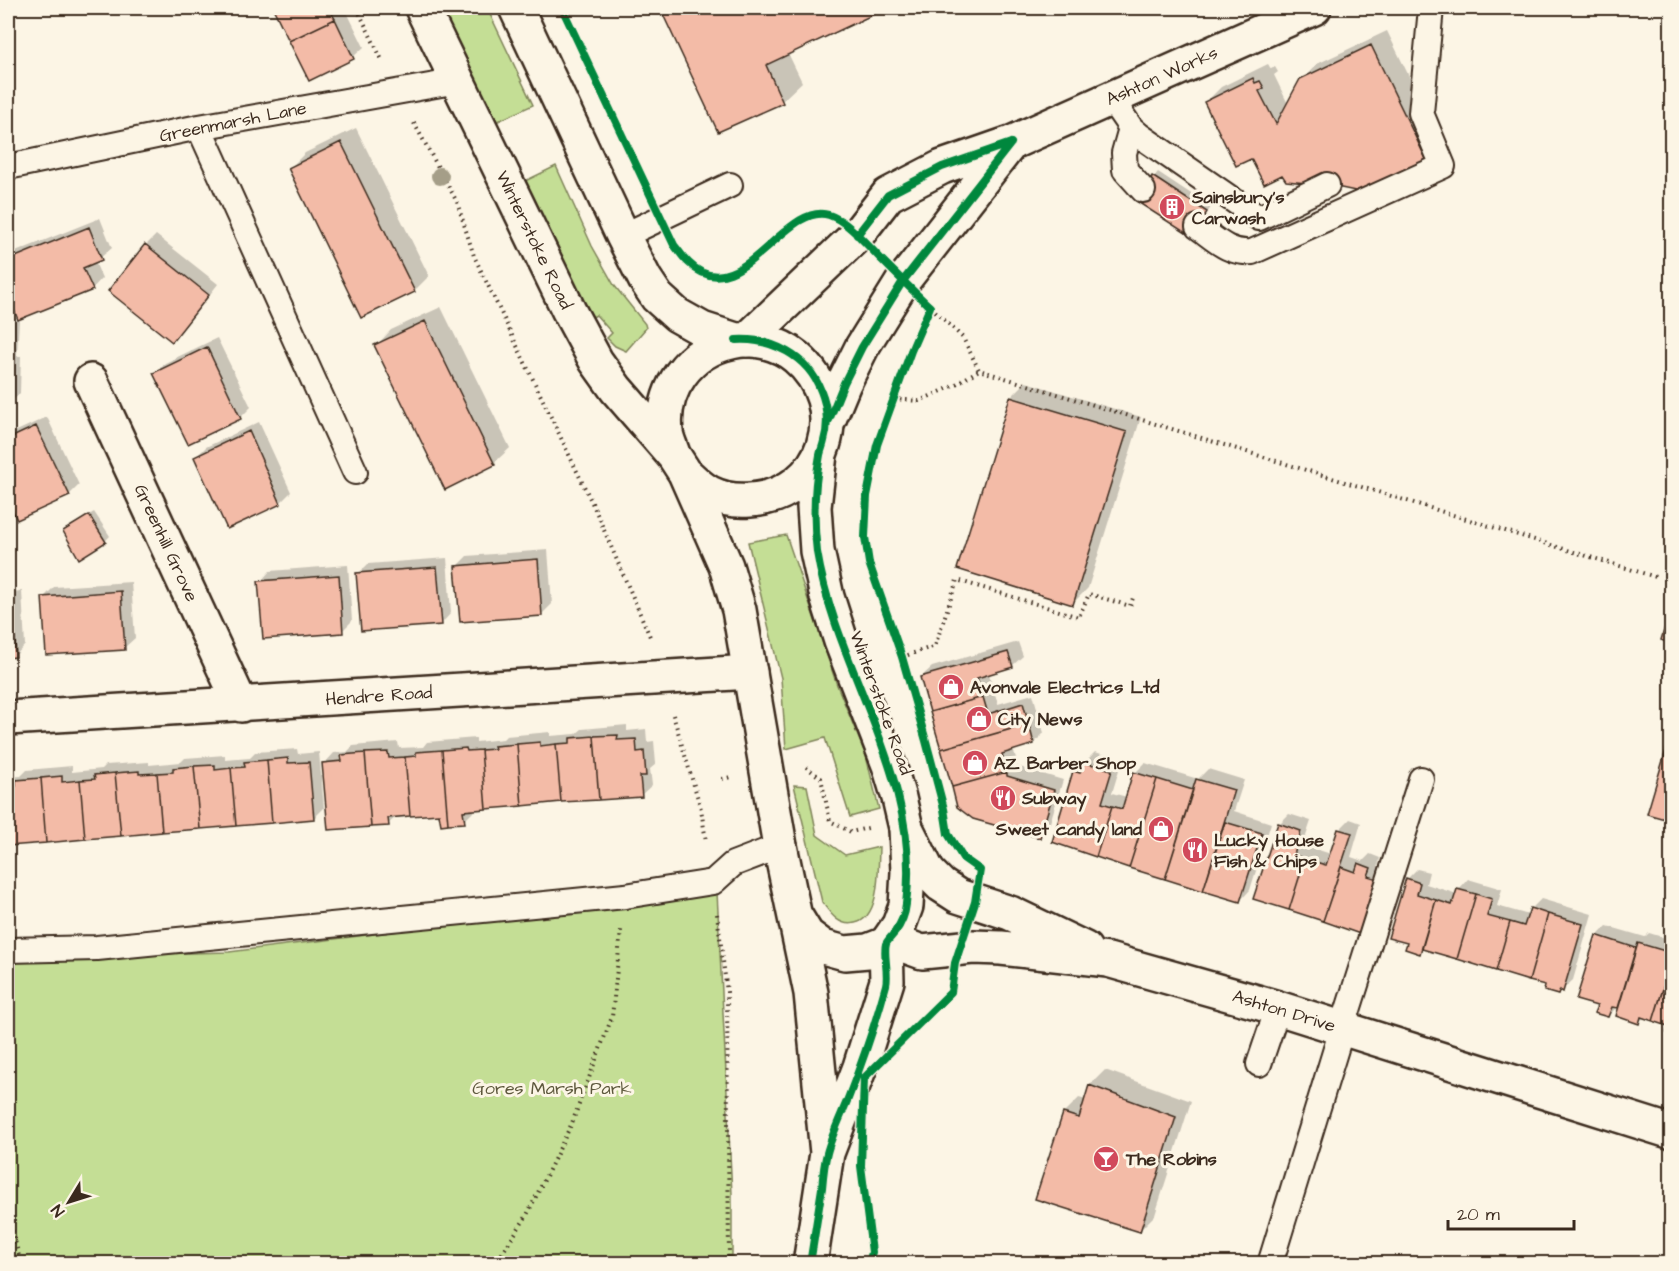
<svg xmlns="http://www.w3.org/2000/svg" width="1679" height="1271" viewBox="0 0 1679 1271" font-family="'Architects Daughter',sans-serif">
  <style>
    .green { fill: #c4de95; stroke: #80845a; stroke-width: 1.5 }
    .shadow { fill: #0003 }
    .building { fill: #f3bba7; stroke: #3b2a1e; stroke-width: 1.5 }
    .lines { fill: none; stroke-linecap: round; stroke-linejoin: round }
    .lane-casing { stroke: #3b2a1e; stroke-width: 28 }
    .street-casing { stroke: #3b2a1e; stroke-width: 38 }
    .highway-casing { stroke: #3b2a1e; stroke-width: 38 }
    .path { stroke: #3b2a1e; stroke-width: 4; stroke-dasharray: 1.5 4.5; stroke-linecap: butt }
    .lane { stroke: #fcf5e5; stroke-width: 24 }
    .street { stroke: #fcf5e5; stroke-width: 33 }
    .highway { stroke: #fcf5e5; stroke-width: 33 }
    .cycleway-casing { stroke: #fcf5e5; stroke-width: 11 }
    .cycleway { stroke: #00873e; stroke-width: 8 }
    .tree { fill: #a59e88 }
    .labels { text-anchor: middle; dominant-baseline: central; stroke-width: 6; stroke-linejoin: round; paint-order: stroke }
    .street-label { font-size: 18px; fill: #3b2a1e; stroke: #fcf5e5 }
    .poi-label { font-size: 18px; font-weight: bold; fill: #3b2a1e; stroke: #fcf5e5; text-anchor: start }
    .park-label { font-size: 18px; fill: #5d573c; stroke: #fcf5e5 }
  </style>
  <rect width="100%" height="100%" fill="#fcf5e5"/>
  <filter id="ink" filterUnits="userSpaceOnUse"><feTurbulence type="fractalNoise" baseFrequency=".0167" numOctaves="2"/><feDisplacementMap in="SourceGraphic" scale="12" xChannelSelector="R" yChannelSelector="G"/><feConvolveMatrix kernelMatrix="1 2 1 2 8 2 1 2 1" color-interpolation-filters="sRGB"/></filter>
  <g filter="url(#ink)">
    <path class="green" d="M439,8H487L533,105L494,123Z
      M556,166L592,246L614,285L645,324L646,328L626,351L615,346L607,338L612,333L596,315L591,318L581,302L525,181Z
      M786,535L837,685L866,756L879,809L850,817L825,738L786,749L781,678L748,542Z
      M794,785L807,786L817,835L845,855L879,847C878,868 881,918 855,923C839,927 830,913 822,902Z
      M717,892L732,1194V1263H8V958L229,952Z"/>
    <path class="shadow" d="M275,8H345L364,47L353,57L309,79Z
      M661,8H883L788,53L802,82L782,101L719,130Z
      M1387,31L1442,144L1427,159L1360,191L1283,173L1252,157L1206,102L1221,87L1268,64L1271,69L1275,67L1278,72L1274,75L1288,104L1302,80L1317,64Z
      M356,128L429,276L414,291L290,168L305,153Z
      M1158,172L1211,207L1196,230L1154,177Z
      M100,218L112,248L95,262L102,278L92,289L19,318L8,290V255Z
      M156,235L218,284L182,330L172,340L146,245Z
      M441,307L510,448L494,463L445,488L376,346L391,330Z
      M8,308L16,314L12,320H19L17,356H21L20,393L8,406Z
      M217,338L251,407L240,418L189,442L155,373L165,363Z
      M1026,382L1141,417L1088,588L1073,603L959,568L1011,397Z
      M47,417L79,485L69,495L18,519L8,497V435Z
      M259,422L291,492L280,503L228,527L196,457L206,447Z
      M94,512L110,536L105,541L64,532L69,527Z
      M548,550L552,604L542,614L457,566L467,556Z
      M447,558L451,613L441,624L358,574L368,564Z
      M348,565L352,621L342,631L260,582L270,571Z
      M131,582L135,638L124,648L44,597L54,587Z
      M22,591L25,645L15,656H8V592Z
      M1018,642L1023,656L1012,666L989,674L998,704L1033,694L1044,733L1034,743L1013,749L1017,761L1016,766L1063,780L1049,826L1039,836L921,677L932,667Z
      M627,725V731L646,729L647,742L654,741L656,764L650,769L652,785L641,795L474,808V811L464,821L441,812L397,816L388,824L324,764L334,753L347,752L353,746L398,742L399,748L423,747L427,742L476,738V742L503,739L506,736L550,732V736L576,734L582,729Z
      M297,749L298,754L319,752L324,808L314,818L8,845V779L9,777L21,776L27,770L72,766V772L102,769L106,765L149,762V765L181,762L185,758L225,755V760L250,758L256,752Z
      M1095,752L1122,760L1112,793L1127,797L1135,773L1145,763L1198,779L1208,769L1244,780L1234,811L1271,823L1250,890L1240,901L1129,867L1075,772Z
      M1289,814L1311,821L1303,845L1331,854L1339,830L1350,819L1361,823L1351,857L1363,861L1370,854L1380,858L1378,866L1388,869L1360,932L1255,898L1279,824Z
      M1417,869L1429,872L1426,884L1457,894L1458,890L1468,879L1502,889L1497,906L1529,915L1531,909L1541,899L1592,914L1573,980L1558,994L1547,984L1424,948L1420,952L1409,942L1407,879Z
      M1607,926L1645,937L1649,933L1672,940V1033L1670,1025L1644,1017L1639,1022L1620,1007H1617L1608,1016L1599,1005L1597,936Z
      M1105,1070L1191,1101L1155,1215L1140,1230L1064,1113L1079,1098L1086,1100L1090,1085Z"/>
    <path class="building" d="M273,8H329L335,19L289,41Z
      M660,8H887L766,65L783,103L718,132Z
      M335,19L354,59L309,81L289,41Z
      M1371,45L1427,161L1360,192L1327,185L1286,181L1282,175L1264,184L1251,159L1236,166L1204,102L1253,78L1255,83L1260,81L1264,88L1259,91L1276,124L1300,79Z
      M341,142L415,292L361,318L288,168Z
      M1152,176L1207,212L1192,237L1136,201Z
      M89,227L102,260L83,268L93,290L18,320L8,294V260Z
      M145,244L209,295L172,342L108,291Z
      M425,321L495,465L445,490L374,345Z
      M207,347L241,419L188,444L153,373Z
      M1010,397L1127,432L1073,605L957,569Z
      M36,426L70,496L17,520L8,500V439Z
      M249,431L281,504L227,529L194,457Z
      M89,515L106,542L79,559L63,531Z
      M538,559L542,616L460,622L455,566Z
      M437,567L442,625L361,631L356,573Z
      M339,575L343,633L263,639L258,581Z
      M121,591L125,650L46,655L42,597Z
      M12,600L16,657L8,658V601Z
      M1672,604V644L1661,640Z
      M1008,652L1013,667L977,678L983,697L930,712L920,677Z
      M983,697L988,714L1023,703L1029,724L941,749L930,712Z
      M1029,724L1034,744L1002,754L1007,772L952,787L941,749Z
      M1672,730V821L1647,814Z
      M618,735L617,740L636,739L637,752L644,751L646,776H640L642,797L599,800L594,736Z
      M594,736L599,800L561,802L556,744L570,743V738Z
      M540,742V746L556,744L561,802L522,806L517,744Z
      M517,744L522,806L486,809L481,750L495,749L494,746Z
      M466,748L467,751L481,750L486,809L463,811L465,823L448,824L442,750Z
      M442,750L448,824L441,825L439,814L410,816L405,757L416,756V752Z
      M388,752L389,758L405,757L410,816L388,818L389,826L371,827L365,753Z
      M365,753L371,827L328,830L322,763L342,761L341,755Z
      M288,758V763L309,762L314,819L272,823L267,760Z
      M267,760L272,823L236,826L231,768L245,767L244,762Z
      M1083,762L1112,770L1102,803L1112,806L1096,857L1052,842L1073,771L1080,773Z
      M215,765V770L231,768L236,826L200,829L194,766Z
      M194,766L200,829L162,832L157,773L173,772V768Z
      M139,771V774L157,773L162,832L121,836L115,773Z
      M1007,772V776L1054,790L1040,838L973,819L957,807L952,787Z
      M1133,772L1157,779L1129,868L1096,857L1112,806L1122,809Z
      M115,773L121,836L85,839L80,780L95,779L94,775Z
      M62,776V782L80,780L85,839L46,843L41,778Z
      M41,778L46,843L8,846V786H16V780Z
      M1157,779L1193,790L1165,879L1129,868Z
      M1196,779L1234,790L1203,891L1165,879Z
      M1225,822L1262,833L1240,902L1203,891Z
      M1278,823L1301,831L1294,855L1305,859L1289,910L1253,899Z
      M1338,829L1352,833L1323,921L1289,910L1305,859L1326,865Z
      M1358,863L1371,868L1368,876L1378,879L1360,934L1323,921L1341,867L1355,872Z
      M1406,878L1420,883L1417,894L1436,900L1420,954L1405,949L1407,943L1388,938Z
      M1457,889L1476,894L1457,959L1422,949L1436,900L1452,905Z
      M1476,894L1492,899L1487,916L1510,922L1496,971L1457,959Z
      M1530,908L1548,914L1529,981L1496,971L1510,922L1524,926Z
      M1548,914L1583,924L1563,992L1560,990L1558,995L1544,991L1545,985L1529,981Z
      M1596,935L1636,948L1618,1008L1612,1007L1608,1017L1594,1013L1597,1006L1576,1000Z
      M1638,943L1672,953V961L1653,1021L1641,1017L1639,1024L1616,1016Z
      M1668,972L1672,973V1034L1667,1033L1668,1026L1653,1021Z
      M1089,1085L1176,1117L1140,1232L1035,1199L1063,1113L1079,1118Z"/>
    <g class="lines">
      <g class="lane-casing">
        <path id="lane" d="M1111,99L1131,128L1139,135L1259,218L1327,185
          M199,127L355,472
          M1131,128L1124,153L1125,170L1143,190
          M8,167L199,127L458,81
          M1198,227C1216,240 1229,254 1252,252L1443,166L1421,113L1431,8
          M623,236L730,185
          M8,950L97,948L625,896L713,882L733,864L780,846
          M1259,1064L1278,1008
          M1270,1264L1342,1029L1421,779"/>
      </g>
      <g class="street-casing">
        <path id="street" d="M747,340L857,235L888,195L942,167L1011,143L1314,8
          M91,381L241,705
          M827,424L844,383L862,347L903,281L1011,143
          M8,718L750,672
          M906,828L928,872L941,885L958,896L1010,913L1085,949
          M889,940L922,952L973,947L1001,948L1108,960L1278,1008L1672,1132"/>
      </g>
      <g class="highway-casing">
        <path id="highway" d="M422,8L569,311L596,361L616,389L674,456L685,473L726,566L739,610L780,846L811,993L827,1153
          M516,8L623,236L645,279L657,297L677,315L702,329L736,340
          M673,454C671,447 667,440 666,432C661,389 689,351 731,342C753,336 779,343 796,357C854,406 826,495 750,500C736,501 722,499 710,493C700,488 693,480 685,473
          M796,917L807,935L823,947L845,953L868,951L886,944L899,925L906,906L908,872L906,828L899,798L889,765L841,641L827,597L817,551L814,507L820,454
          M810,1264L827,1153L860,1067L887,981L886,944"/>
      </g>
      <path class="path" d="M357,8L382,60
        M414,123L457,202L474,256L594,507L651,639
        M931,307L963,338L979,370L1659,578
        M894,399L919,401L951,387L979,370
        M902,657L935,646L957,580L1079,617L1089,594L1130,606L1133,598
        M673,715L701,809L706,841
        M806,767L821,778L830,821L851,832L868,828
        M722,779L731,777
        M717,914L727,992L729,1264
        M8,1213L21,1264
        M495,1264L526,1217L572,1123L612,1017L621,930"/>
      <use href="#lane" class="lane"/>
      <use href="#street" class="street"/>
      <use href="#highway" class="highway"/>
      <g class="cycleway-casing">
        <path id="cycleway" d="M562,8L674,245C679,251 683,258 689,263C739,313 785,200 829,215C848,221 867,245 881,259C897,275 913,291 930,307L911,351L877,445L867,496L865,537L869,563L902,657L926,741L944,809L948,834L963,858L980,870L975,902L955,963L951,992L864,1078L861,1166L872,1252L869,1264
          M857,235L888,195L942,167L1011,143
          M736,340C772,338 808,356 821,391C827,406 829,425 824,441C823,446 821,450 820,455C814,487 813,520 817,552C836,671 923,779 906,904C905,914 901,924 895,932C893,935 887,941 886,944C883,954 889,973 886,985C876,1022 863,1060 849,1096C842,1114 832,1134 827,1153C824,1164 823,1176 822,1188C818,1213 814,1238 810,1264
          M829,420L844,383L862,347L903,281L1011,143"/>
      </g>
      <use href="#cycleway" class="cycleway"/>
    </g>
    <circle class="tree" cx="440" cy="176" r="9"/>
  </g>
  <defs>
    <g id="building-disc" transform="scale(1.35)"><circle r="9.5" fill="#d1495b" stroke="#fcf5e5"/><path d="M-4-6H4V6H1V3H-1V6H-4ZM-2.5-4.3h1.7v1.8h-1.7ZM.8-4.3h1.7v1.8H.8ZM-2.5-1h1.7V.8h-1.7ZM.8-1h1.7V.8H.8Z" fill="#fff"/></g>
    <g id="shop-disc" transform="scale(1.35)"><circle r="9.5" fill="#d1495b" stroke="#fcf5e5"/><path d="M-5-2.5h2.3a2.7 3.5 0 0 1 5.4 0H5L5.5 6h-11ZM-1.5-2.5h3a1.5 2.3 0 0 0-3 0Z" fill="#fff"/></g>
    <g id="restaurant-disc" transform="scale(1.35)"><circle r="9.5" fill="#d1495b" stroke="#fcf5e5"/><path d="M-5-6h1v4h1v-4h1v4h1v-4h1v5L-1.5 .5V6h-2V.5L-5-1ZM5-6V6H3V1.5H1.5Q1.5-4 5-6Z" fill="#fff"/></g>
    <g id="bar-disc" transform="scale(1.35)"><circle r="9.5" fill="#d1495b" stroke="#fcf5e5"/><path d="M-6-5H6L.8 .8V4.5H3.5V6h-7V4.5H-.8V.8Z" fill="#fff"/></g>
  </defs>
  <g fill-rule="evenodd">
    <use href="#building-disc" x="1172" y="207"/>
    <use href="#shop-disc" x="951" y="687"/>
    <use href="#shop-disc" x="979" y="719"/>
    <use href="#shop-disc" x="975" y="763"/>
    <use href="#restaurant-disc" x="1003" y="798"/>
    <use href="#shop-disc" x="1161" y="829"/>
    <use href="#restaurant-disc" x="1195" y="850"/>
    <use href="#bar-disc" x="1106" y="1159"/>
  </g>
  <g class="labels">
    <g class="street-label">
      <text transform="translate(1162 76) rotate(-24)">Ashton Works</text>
      <text transform="translate(233 122) rotate(-11)">Greenmarsh Lane</text>
      <text transform="translate(534 240) rotate(64)">Winterstoke Road</text>
      <text transform="translate(166 543) rotate(65)">Greenhill Grove</text>
      <text transform="translate(379 696) rotate(-4)">Hendre Road</text>
      <text transform="translate(881 703) rotate(70)">Winterstoke Road</text>
      <text transform="translate(1284 1011) rotate(17)">Ashton Drive</text>
    </g>
    <g class="poi-label">
      <text x="1192" y="197">Sainsbury's<tspan x="1192" dy="21">Carwash</tspan></text>
      <text x="970" y="687">Avonvale Electrics Ltd</text>
      <text x="998" y="719">City News</text>
      <text x="994" y="763">AZ Barber Shop</text>
      <text x="1022" y="798">Subway</text>
      <text x="1142" y="829" text-anchor="end">Sweet candy land</text>
      <text x="1214" y="840">Lucky House<tspan x="1214" dy="21">Fish &amp; Chips</tspan></text>
      <text x="1126" y="1159">The Robins</text>
    </g>
    <g class="park-label">
      <text x="552" y="1088">Gores Marsh Park</text>
    </g>
  </g>
  <rect width="1679" height="1271" fill="none" stroke="#fcf5e5" stroke-width="30"/>
  <rect x="15" y="15" width="1649" height="1241" fill="none" stroke="#3b2a1e" stroke-width="2" filter="url(#ink)"/>
  <g transform="translate(69 1202) rotate(232)" stroke="#fcf5e5" stroke-width="4.5" paint-order="stroke">
  <path d="M0-4.5L10 22L0 15L-10 22Z" fill="#3b2a1e"/>
  <text y="-9" font-size="16" font-weight="bold" text-anchor="middle" fill="#3b2a1e">N</text>
  </g>
  <path d="M1448 1220v9h126v-9" fill="none" stroke="#3b2a1e" stroke-width="3"/>
  <text x="1457" y="1220" font-size="18" fill="#3b2a1e" stroke="#fcf5e5" stroke-width="4.5" paint-order="stroke">20 m</text>
</svg>
